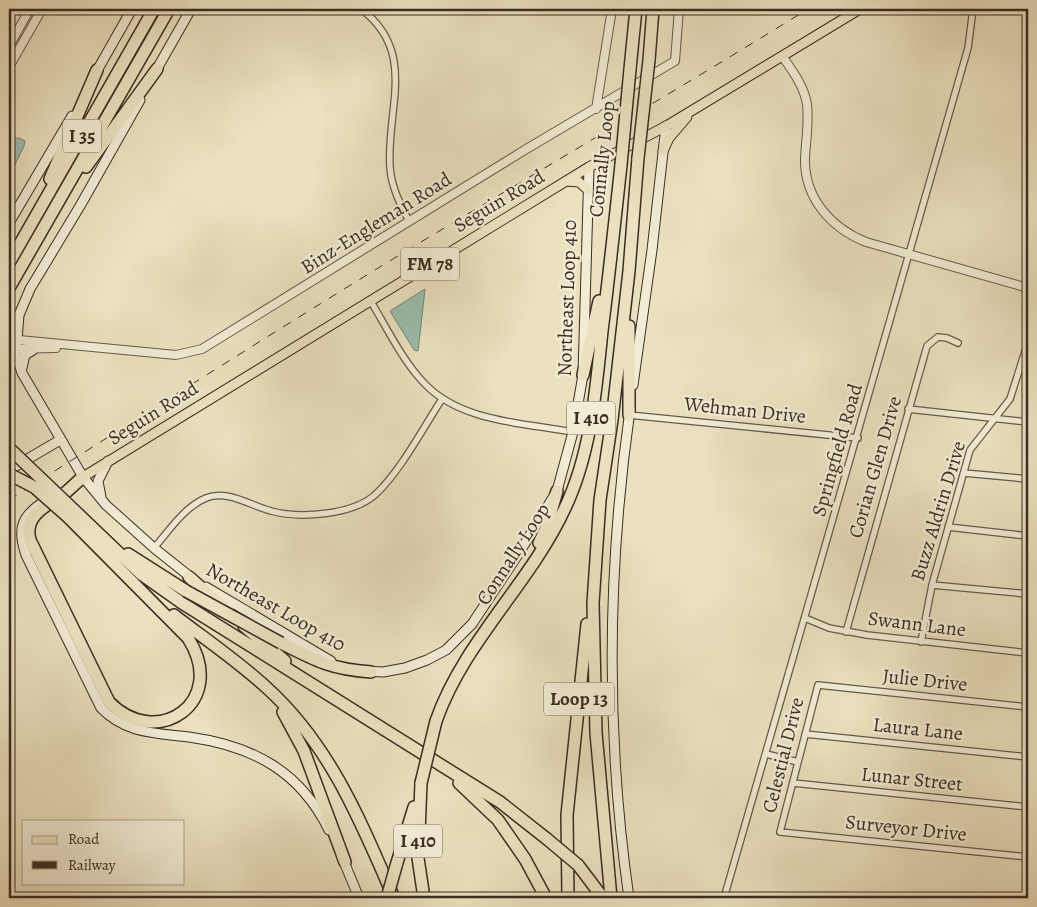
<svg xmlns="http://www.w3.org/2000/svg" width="1037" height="907" viewBox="0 0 1037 907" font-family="Alegreya,serif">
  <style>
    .water { fill: #99beae; stroke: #738476 }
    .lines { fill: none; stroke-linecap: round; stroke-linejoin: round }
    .minor-casing { stroke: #665a4a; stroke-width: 8 }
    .tertiary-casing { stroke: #665a4a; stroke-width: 10 }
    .secondary-casing { stroke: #3a2d23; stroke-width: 11 }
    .primary-casing { stroke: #3a2d23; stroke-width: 11 }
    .motorway-casing { stroke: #3a2d23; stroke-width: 14 }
    .minor { stroke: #f2ecd5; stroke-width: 5.5 }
    .tertiary { stroke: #f2ecd5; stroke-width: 8 }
    .secondary { stroke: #f2ecd5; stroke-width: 9 }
    .primary { stroke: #ebe1bf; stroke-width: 9 }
    .motorway { stroke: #ebe1bf; stroke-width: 11 }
    .rail { stroke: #3a2d23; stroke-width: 1; stroke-dasharray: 9 9; stroke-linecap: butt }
    .motorway-bridge-casing { stroke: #3a2d23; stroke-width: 14; stroke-linecap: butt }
    .motorway-bridge { stroke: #ebe1bf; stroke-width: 11 }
    .labels { text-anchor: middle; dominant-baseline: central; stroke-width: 4.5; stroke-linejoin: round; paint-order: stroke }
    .shield { fill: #f2ecd5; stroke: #716658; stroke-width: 1 }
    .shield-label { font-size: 19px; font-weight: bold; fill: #3a2d23 }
    .street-label { font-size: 20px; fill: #3a2d23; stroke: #f2ecd5 }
  </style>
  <rect width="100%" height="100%" fill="#ebe1bf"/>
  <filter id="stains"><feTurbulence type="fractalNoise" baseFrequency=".004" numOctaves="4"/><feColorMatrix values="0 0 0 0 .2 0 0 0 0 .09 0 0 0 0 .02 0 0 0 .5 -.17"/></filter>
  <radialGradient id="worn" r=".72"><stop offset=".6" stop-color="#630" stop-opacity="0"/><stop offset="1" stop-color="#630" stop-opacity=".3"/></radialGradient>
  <path class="water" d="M19,138L25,141L24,146L9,177V139Z
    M425,289L418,351L414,350L390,311Z"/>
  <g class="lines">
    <g class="minor-casing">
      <path id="minor" d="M361,9C418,52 386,109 390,167C391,186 400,204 409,221
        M370,300C387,328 402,360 424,383C460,422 524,423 573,432
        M908,409L1028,422
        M629,415L858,438
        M964,473L1028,479
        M948,527L1028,536
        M154,548C169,531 184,507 206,498C227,489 251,506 271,511C300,519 355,515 377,493C401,470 423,428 442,399
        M932,585L1028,594
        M805,618L829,628L867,635L1028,653
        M846,632L927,346L938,337L947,338L958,343
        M921,642L932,585L970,450L1010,399L1028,342
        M1028,707L818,685L780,832L1028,857
        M805,734L1028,757
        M766,754L798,762
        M793,783L1028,807
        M724,898L968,48L973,9"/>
    </g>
    <g class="tertiary-casing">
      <path id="tertiary" d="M9,46L30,9
        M782,56C792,70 804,86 807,104C809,122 806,140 805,158C804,198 831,228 866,242L1028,288
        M9,67L42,9
        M596,109L612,9
        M9,339L176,355L202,349L528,148L675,61L679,9
        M9,349L56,348"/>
    </g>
    <g class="secondary-casing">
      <path id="secondary" d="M154,74L191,9
        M94,76L132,9
        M140,100L80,206L30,289L19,315L16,353L22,373L83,477L106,505L154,548L193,579
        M9,223L72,116
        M22,368L25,355L33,350
        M633,385L652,250L666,126
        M9,470L60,440
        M101,497L98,481L108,461
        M45,501C21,516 17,529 26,555L101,708C126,734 156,733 189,737C253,746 300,771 329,830
        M206,587L331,661
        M364,671L383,672L405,668L427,660L446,650L472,624L519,553L557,491L573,432L583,375L589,167
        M342,857L359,898
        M629,898C606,737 607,572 630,410"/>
    </g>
    <g class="primary-casing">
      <path id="primary" d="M663,151L669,138L687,117
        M566,181L579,182L588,190
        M83,477L589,167L668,125L860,9"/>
    </g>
    <g class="motorway-casing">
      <path id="motorway" d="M649,60L653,9
        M630,69L636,9
        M86,167L157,69
        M50,179L97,70
        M9,263L154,9
        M9,288L169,9
        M583,375L599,301
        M629,415V326
        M75,511L141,574L182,603L500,802L547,839
        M68,517L188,638C229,702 157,751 109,702L30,540C23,515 48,505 65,493C71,488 77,482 83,477
        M539,543L547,526L557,491
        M128,554L186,591
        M189,577L229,612
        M174,615C205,639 238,661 267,688C330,745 361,822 394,898
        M244,626L285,661
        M281,643C316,661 331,669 371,672
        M283,712L304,751L345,862
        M436,721C464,641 530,584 565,508C591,453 596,390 602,331C609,276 615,220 621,165
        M421,783L418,858L424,898
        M459,783L498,820L525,859L546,898
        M578,865L603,898
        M396,866L414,807
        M568,898L567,815L587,624
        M611,898L596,733L593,603L600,500L612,420L629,271L638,158"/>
    </g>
    <use href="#minor" class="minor"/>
    <use href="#tertiary" class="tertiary"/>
    <use href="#secondary" class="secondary"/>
    <use href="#primary" class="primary"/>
    <use href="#motorway" class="motorway"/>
    <path class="rail" d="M9,500C135,420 261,340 388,262C528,177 669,95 808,9"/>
    <g class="motorway-bridge-casing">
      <path id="motorway-bridge" d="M638,158L649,60
        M621,165L630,69
        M9,448L75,511
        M9,474L34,487L68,517
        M186,591L281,643
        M421,783L436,721
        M547,839L578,865
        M387,898L396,866"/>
    </g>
    <use href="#motorway-bridge" class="motorway-bridge"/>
  </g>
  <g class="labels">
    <g class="shield">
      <rect x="63" y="119.5" width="38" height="33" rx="4"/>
      <rect x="401" y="247.5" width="58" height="33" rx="4"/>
      <rect x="567" y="401.5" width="48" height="33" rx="4"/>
      <rect x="544" y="682.5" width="70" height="33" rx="4"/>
      <rect x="394" y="824.5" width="48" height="33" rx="4"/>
    </g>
    <g class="shield-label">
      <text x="82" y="136">I 35</text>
      <text x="430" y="264">FM 78</text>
      <text x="591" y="418">I 410</text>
      <text x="579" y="699">Loop 13</text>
      <text x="418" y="841">I 410</text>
    </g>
    <g class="street-label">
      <text transform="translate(602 159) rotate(-84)">Connally Loop</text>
      <text transform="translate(499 201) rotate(-31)">Seguin Road</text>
      <text transform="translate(376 223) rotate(-32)">Binz-Engleman Road</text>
      <text transform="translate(567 298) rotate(-88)">Northeast Loop 410</text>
      <text transform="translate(745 410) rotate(6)">Wehman Drive</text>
      <text transform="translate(153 413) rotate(-32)">Seguin Road</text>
      <text transform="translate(837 450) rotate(-74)">Springfield Road</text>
      <text transform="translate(875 467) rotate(-74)">Corian Glen Drive</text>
      <text transform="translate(938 511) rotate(-73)">Buzz Aldrin Drive</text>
      <text transform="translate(513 554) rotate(-57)">Connally Loop</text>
      <text transform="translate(276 607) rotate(30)">Northeast Loop 410</text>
      <text transform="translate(917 624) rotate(7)">Swann Lane</text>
      <text transform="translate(925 680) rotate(6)">Julie Drive</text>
      <text transform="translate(918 729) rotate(6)">Laura Lane</text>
      <text transform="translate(783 755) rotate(-76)">Celestial Drive</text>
      <text transform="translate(912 779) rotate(6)">Lunar Street</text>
      <text transform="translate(906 828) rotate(6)">Surveyor Drive</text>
    </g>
  </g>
  <rect width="1037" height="907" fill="none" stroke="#ebe1bf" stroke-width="30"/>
  <rect x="10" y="10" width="1017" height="887" fill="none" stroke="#3a2d23" stroke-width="2.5"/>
  <rect x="15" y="15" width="1007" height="877" fill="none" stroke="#3a2d23"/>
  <rect x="22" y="820" width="162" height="65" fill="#f2ecd5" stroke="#a8a08e"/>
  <rect x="32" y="836" width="25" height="8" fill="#ebe1bf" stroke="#a8a08e"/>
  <text x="68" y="844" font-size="15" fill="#3a2d23">Road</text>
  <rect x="32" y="861" width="25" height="8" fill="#3a2d23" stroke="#a8a08e"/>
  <text x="68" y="870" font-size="15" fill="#3a2d23">Railway</text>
  <rect width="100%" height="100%" filter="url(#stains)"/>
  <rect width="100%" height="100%" fill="url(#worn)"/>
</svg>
